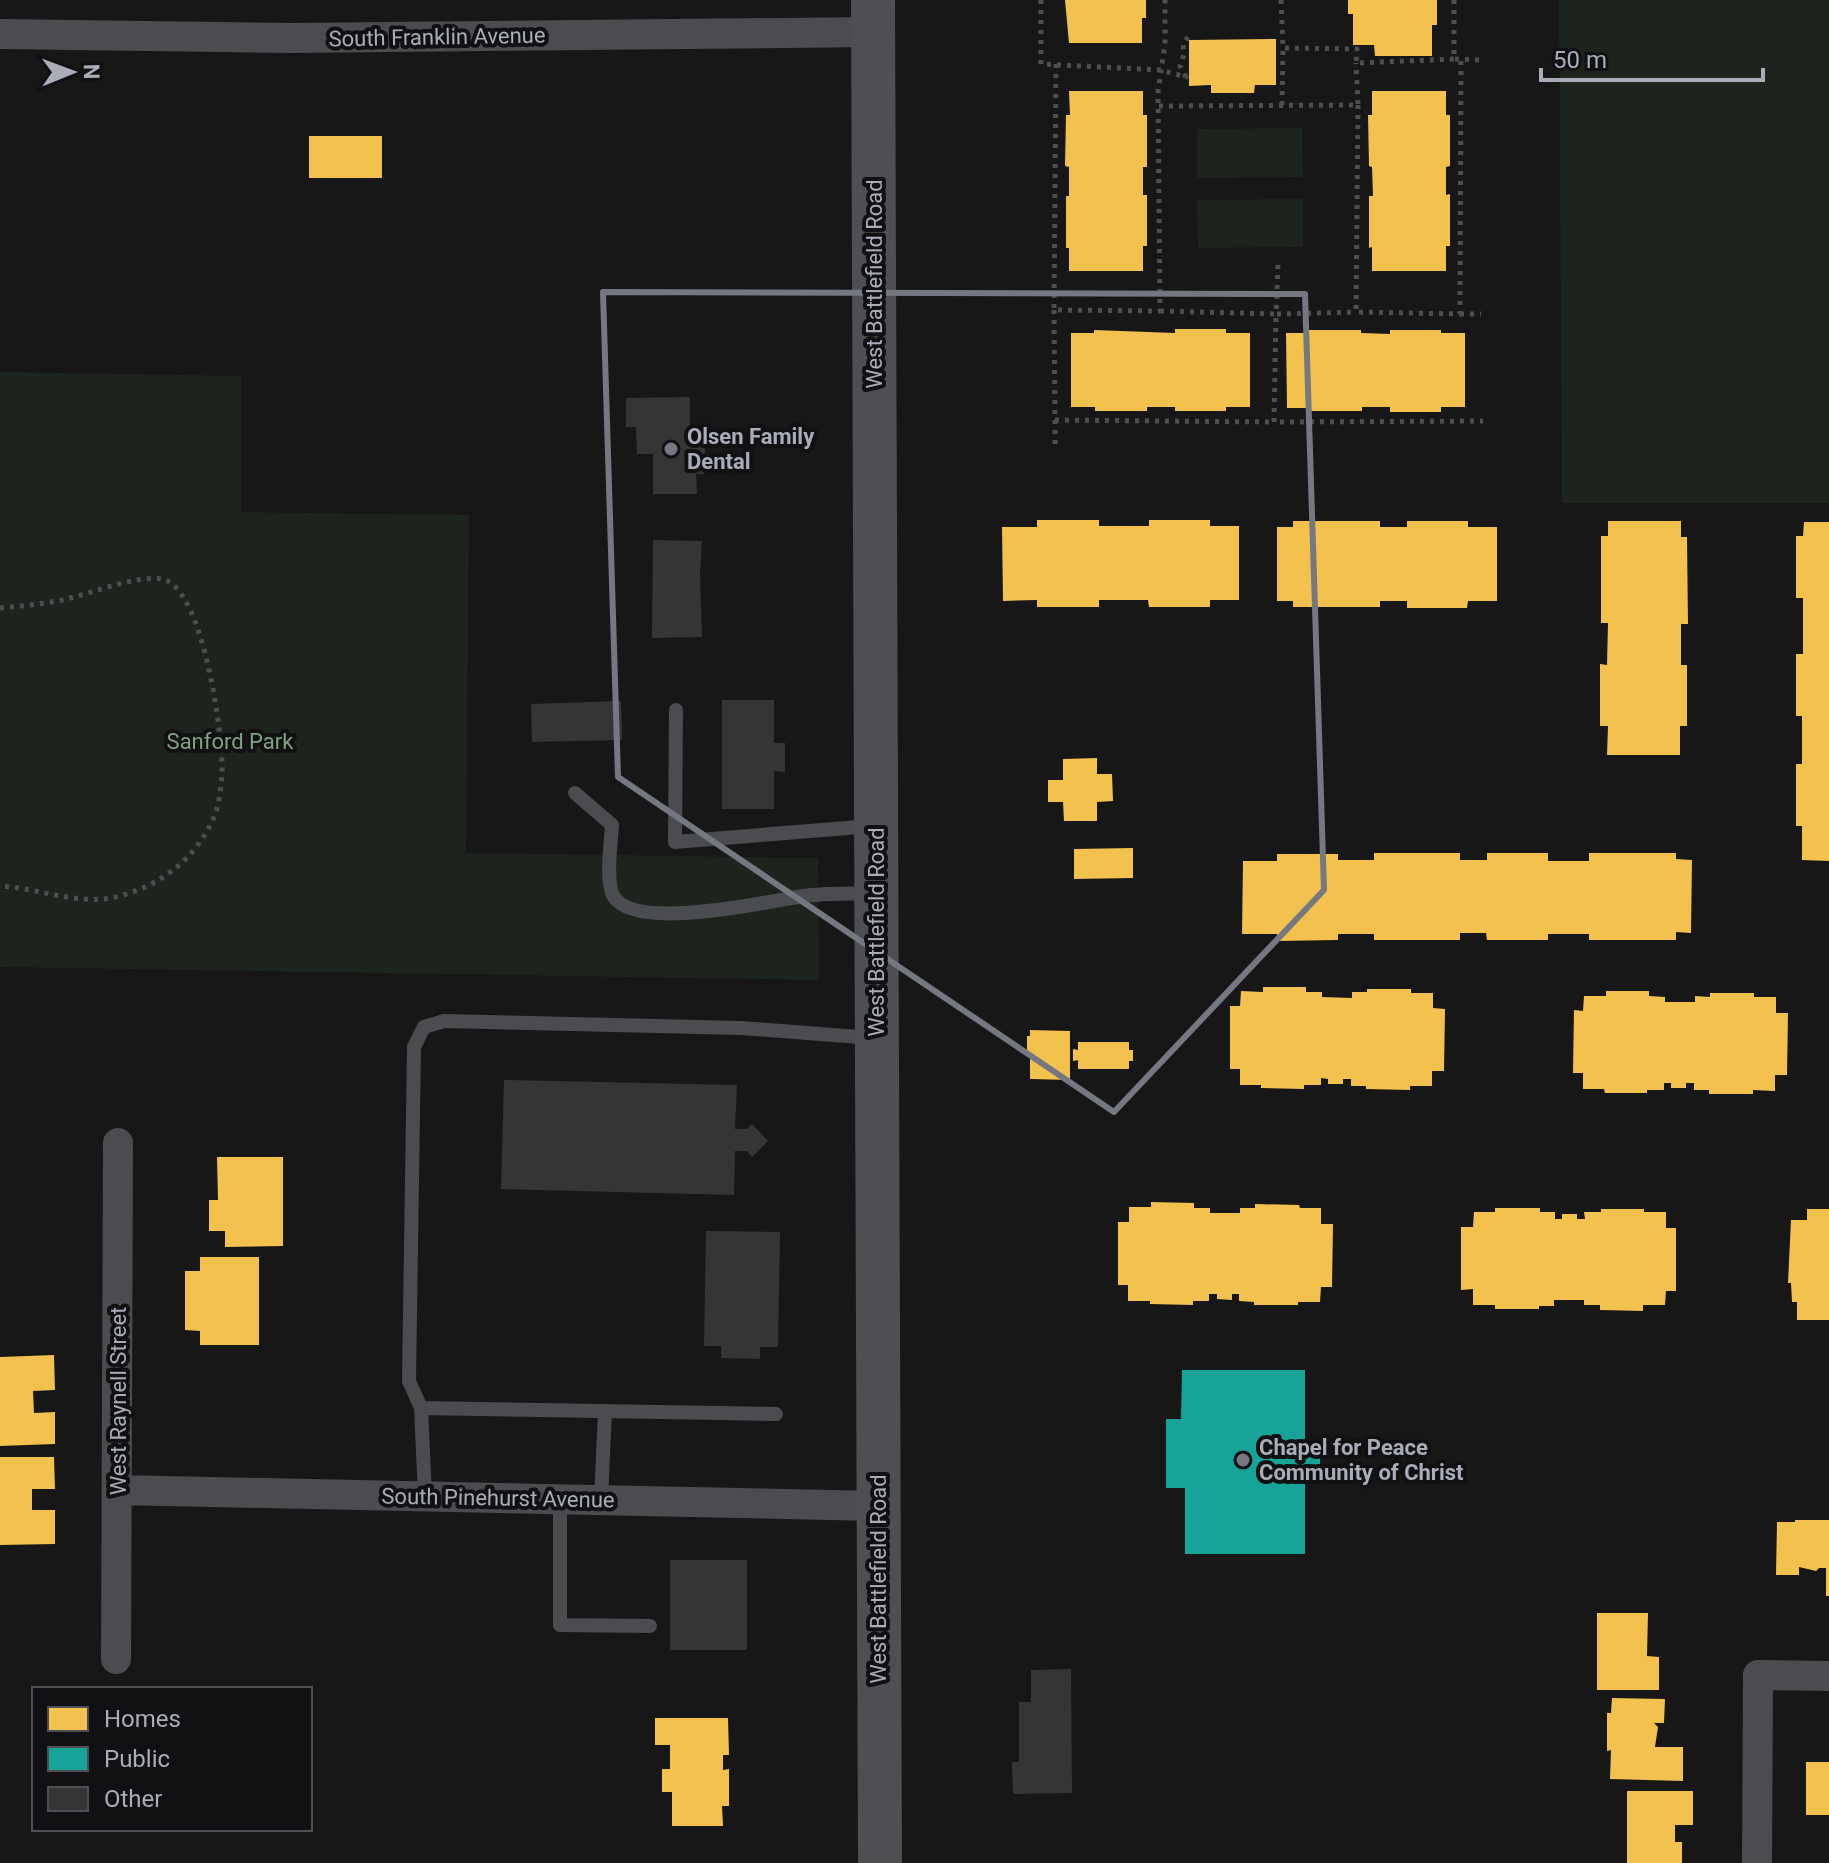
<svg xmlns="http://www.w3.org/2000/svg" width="1829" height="1863" viewBox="0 0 1829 1863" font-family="Roboto,sans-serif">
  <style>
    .green { fill: #1d241e }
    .homes { fill: #f2c14e }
    .public { fill: #17a398 }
    .building { fill: #353536 }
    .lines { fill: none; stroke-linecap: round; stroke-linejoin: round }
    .path { stroke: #4d4e52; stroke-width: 5; stroke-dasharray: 4 6; stroke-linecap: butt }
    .service { stroke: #4b4c50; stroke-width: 14 }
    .minor { stroke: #4b4c50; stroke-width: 30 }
    .primary { stroke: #4d4f52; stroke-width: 44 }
    .marked { fill: none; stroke: #757880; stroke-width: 6; stroke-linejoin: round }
    .poi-dot { fill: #757880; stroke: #111113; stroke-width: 3 }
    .labels { text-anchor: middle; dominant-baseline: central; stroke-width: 8; stroke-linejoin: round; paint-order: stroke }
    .street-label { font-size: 22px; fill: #a8adb8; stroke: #111113 }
    .poi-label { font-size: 22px; font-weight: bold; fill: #a8adb8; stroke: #111113; text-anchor: start }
    .park-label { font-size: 22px; fill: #7fa381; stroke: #111113 }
  </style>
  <rect width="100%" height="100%" fill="#171717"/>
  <path class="green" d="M1559,0H1829V503H1562Z
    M1302,128L1303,177L1197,178V129Z
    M1303,199V247L1198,248L1197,200Z
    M0,372L241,376V512L469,515L466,853L818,858L819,980L0,967Z"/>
  <path class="homes" d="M1065,0H1146V18H1142V43H1069Z
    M1348,0H1437V25H1432V56H1375L1374,45H1353V14H1348Z
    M1276,39V85H1255L1254,93H1211V85L1189,86V40Z
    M1069,91H1143V115H1147V167H1143V195H1147V246H1143V271H1069V248H1066V196H1069V167L1065,166L1066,115H1070Z
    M1372,91H1446V115H1450V166L1446,167V195L1450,194V246H1446V271H1372V247L1369,248V196H1373L1372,167L1369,166L1368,115H1372Z
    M309,136H382V178H309Z
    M1175,329H1226V333H1250V407H1226V411H1175V407H1147V411H1095V407H1071V333H1094V330L1175,333Z
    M1309,330H1361V333L1390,334V330H1441V333H1465V407H1441V412H1390V407H1362V411H1311V408H1287L1286,333H1309Z
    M1037,520H1099V526H1149V520H1210V526H1239V600H1210V607H1149L1148,600H1099V607H1037V600L1003,601L1002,527H1037Z
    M1293,521H1380V527H1407V521H1468V527H1497V601H1468L1467,608H1407V601H1380V607H1293V601H1277V527H1293Z
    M1608,521H1681V537H1687L1688,624H1681V665H1687V726H1680V755H1607L1608,726H1600V664L1607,665L1608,623H1601V536H1608Z
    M1804,522H1829V861L1802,860V826H1796V764H1802V716H1796V654H1803V598H1796V536H1803Z
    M1097,758V774H1112L1113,801L1097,802V821H1064L1063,802H1048V780H1063V759Z
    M1133,848V878L1074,879V849Z
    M1374,853H1460V860H1487V853H1548V861H1589V853H1676V859L1692,860L1691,933L1676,932V940H1589V934H1548V940H1487L1486,933H1460V940H1374V934H1338V940L1277,941V934H1242L1243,861H1277V854H1338V860H1374Z
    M1263,987H1306V992H1322V997L1352,998V992H1367V989H1411V993H1433V1008L1445,1009L1444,1071H1432V1086H1410V1090L1366,1089V1086H1351V1079H1343V1084H1328V1079L1321,1078V1085H1304V1089L1261,1088V1085H1240V1069H1230V1006H1240L1241,991L1263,992Z
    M1606,991H1649V996L1665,997V1002H1695V996L1710,997V993H1754V997H1776V1013H1788L1787,1075H1775V1091L1753,1090V1094H1709V1090H1694V1083H1686V1088H1671V1083H1664V1090H1647V1093H1605L1604,1089H1583V1073H1573L1574,1010L1583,1011L1584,996H1606Z
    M1030,1030L1070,1031V1080L1030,1079V1055H1027V1036H1030Z
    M1078,1042H1129V1050H1133V1061H1129V1069H1078V1060L1073,1061V1049L1078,1050Z
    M217,1157H283V1246L225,1247V1231H209V1200H218Z
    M1151,1202L1194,1203V1208H1210V1213H1240V1208H1255V1204L1299,1205L1300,1208H1321V1224H1333L1332,1287H1321L1320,1302H1298V1305H1254V1302L1239,1301V1294H1232V1300L1217,1299V1294H1209V1301H1193V1305L1150,1304V1301H1128V1285H1118V1222H1129V1207H1151Z
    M1495,1208H1540V1212H1555V1219H1562V1214H1577V1219H1585L1584,1212H1601V1209H1644V1212H1666V1228H1676V1291H1666L1665,1305H1643V1311L1600,1310V1305H1584V1300H1554V1306H1539V1309H1495V1305H1473V1289L1461,1290V1227H1473L1474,1212H1495Z
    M1807,1209H1829V1320H1797V1302H1792L1791,1283H1788L1791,1220H1807Z
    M200,1257H259V1345H200V1331L185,1330V1271H200Z
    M54,1355L55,1390L33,1391L34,1413L55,1412V1444L0,1446V1357Z
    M0,1457H54L55,1489H32V1510H55V1544L0,1545Z
    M1795,1520H1829V1596H1826V1568H1819L1816,1571L1799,1567V1575H1776L1777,1522H1795Z
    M1597,1613H1648L1647,1656L1659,1657V1690H1597Z
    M1612,1698L1665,1699L1664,1723H1654L1658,1727L1655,1747H1683V1781L1610,1779L1611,1750L1607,1751V1713H1611Z
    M655,1718H728L729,1755H723V1770L729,1769V1806H722L723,1826H672V1792H662V1769H670V1745H655Z
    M1806,1762H1829V1815H1806Z
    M1627,1791H1693V1825H1675V1842H1682V1863H1627Z"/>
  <path class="public" d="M1182,1370H1305V1442H1320V1478H1305V1554H1185V1488H1166V1419H1181Z"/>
  <path class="building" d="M690,397V429H703L707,471H704V474H696L697,494H653V454H637L636,427H626V398Z
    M653,540L702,541L700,574L702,637L652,638Z
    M722,700H774V743H785V772L774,771V809H722Z
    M621,701L622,740L532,742L531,704Z
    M504,1080L737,1085L735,1129H747L752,1124L768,1141L752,1157L747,1151H735L734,1195L501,1189Z
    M706,1231L780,1232L778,1347H760V1359L721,1358V1346H704Z
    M670,1560H747V1650H670Z
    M1071,1669L1072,1793L1013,1794L1012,1762H1019V1702H1031V1670Z"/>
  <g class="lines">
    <path class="path" d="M1041,0V64L1161,70L1186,77L1180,66L1184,54L1183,44L1191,33
      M1281,0L1283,48L1357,49L1356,63L1454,59
      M1454,0V59L1481,60
      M1056,64L1054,310L1160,311L1158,91L1165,44V0
      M1282,105L1283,48
      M1358,105L1356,312L1460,314L1461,59
      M1159,106L1358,105L1356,63
      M1278,265L1276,314L1356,312
      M1054,310L1055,420L1274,422
      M1160,311L1276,314L1274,422L1483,421
      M1460,314H1481
      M1055,420V449
      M0,608C22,606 45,604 66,599C93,593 135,575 162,579C203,586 224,738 222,775C221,787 219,805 214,817C196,858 163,884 120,896C80,907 40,888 0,886"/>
    <path class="service" d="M676,710L675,842L871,826
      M575,793L612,825C611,843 605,882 614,897C637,932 768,901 804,896C826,893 849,894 871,893
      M421,1408L776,1414
      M425,1496L421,1408L409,1381L414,1047L424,1027L444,1021L741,1028L872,1038
      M560,1499V1625L650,1626
      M601,1500L605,1411"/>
    <path class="minor" d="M0,34L292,38L873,32
      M118,1490L877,1506
      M116,1659L118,1143
      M1757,1863L1758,1675L1829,1676"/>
    <path class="primary" d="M873,0L880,1863"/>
  </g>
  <path class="marked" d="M603,292L1305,294L1324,890L1114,1112L618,777Z"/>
  <g class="poi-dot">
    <circle cx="671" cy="449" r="8"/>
    <circle cx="1243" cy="1460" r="8"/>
  </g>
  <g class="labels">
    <g class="street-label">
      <text transform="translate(437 37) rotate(-1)">South Franklin Avenue</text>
      <text transform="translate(874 284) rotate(-90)">West Battlefield Road</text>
      <text transform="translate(876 932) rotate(-90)">West Battlefield Road</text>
      <text transform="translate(118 1401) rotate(-90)">West Raynell Street</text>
      <text transform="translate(498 1498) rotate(1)">South Pinehurst Avenue</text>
      <text transform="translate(878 1579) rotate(-90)">West Battlefield Road</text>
    </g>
    <g class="poi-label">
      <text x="687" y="436">Olsen Family<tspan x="687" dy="25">Dental</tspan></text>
      <text x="1259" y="1447">Chapel for Peace<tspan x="1259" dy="25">Community of Christ</tspan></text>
    </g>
    <g class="park-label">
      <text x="230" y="741">Sanford Park</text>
    </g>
  </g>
  <rect x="32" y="1687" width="280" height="144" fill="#111113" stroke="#4d4f55" stroke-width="2"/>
  <rect x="48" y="1707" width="40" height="24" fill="#f2c14e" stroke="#4d4f55" stroke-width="2"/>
  <text x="104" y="1727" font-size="24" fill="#a8adb8">Homes</text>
  <rect x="48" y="1747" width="40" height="24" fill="#17a398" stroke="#4d4f55" stroke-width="2"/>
  <text x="104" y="1767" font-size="24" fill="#a8adb8">Public</text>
  <rect x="48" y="1787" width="40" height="24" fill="#353536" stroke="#4d4f55" stroke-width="2"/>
  <text x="104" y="1807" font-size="24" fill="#a8adb8">Other</text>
  <g transform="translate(72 72) rotate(89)" stroke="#111113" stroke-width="6" paint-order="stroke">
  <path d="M0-6L14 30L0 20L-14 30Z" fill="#a8adb8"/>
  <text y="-12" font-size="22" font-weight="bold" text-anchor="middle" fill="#a8adb8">N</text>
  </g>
  <path d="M1541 68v12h222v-12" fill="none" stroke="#a8adb8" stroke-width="4"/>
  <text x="1553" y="68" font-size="24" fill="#a8adb8" stroke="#111113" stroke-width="6" paint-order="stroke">50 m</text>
</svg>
